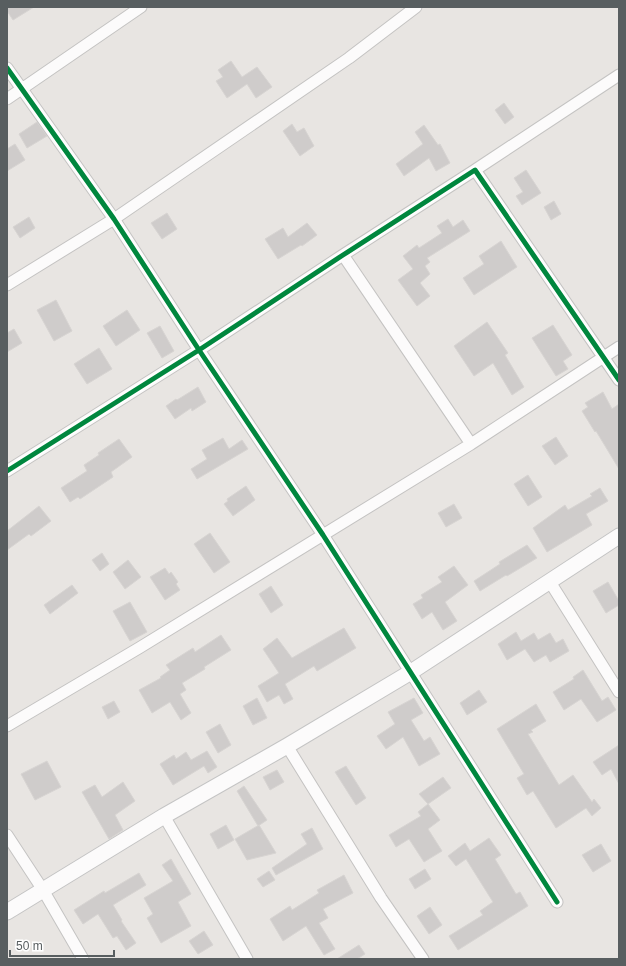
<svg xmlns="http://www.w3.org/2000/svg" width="626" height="966" viewBox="0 0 626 966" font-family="Helvetica,sans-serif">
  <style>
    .building { fill: #cfcccb; stroke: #d7d4d2 }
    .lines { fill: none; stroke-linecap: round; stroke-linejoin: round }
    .street-casing { stroke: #c4c3c2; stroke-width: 13 }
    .secondary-casing { stroke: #c4c4c4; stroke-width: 17 }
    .street { stroke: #fcfbfb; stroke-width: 11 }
    .secondary { stroke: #fcfbfb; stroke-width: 15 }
    .cycleway-casing { stroke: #fff; stroke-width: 8 }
    .cycleway { stroke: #00873e; stroke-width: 5 }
  </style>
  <rect width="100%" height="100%" fill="#e8e5e2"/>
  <path class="building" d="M7,7H34L13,20L7,11Z
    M231,61L242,77L257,67L272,87L256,98L247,84L227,98L216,81L223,77L218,70Z
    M504,103L514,117L505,124L495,110Z
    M37,122L47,136L27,148L19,134Z
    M292,124L297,132L304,128L314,146L300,156L283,131Z
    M424,125L438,145L440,144L450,163L436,171L429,158L404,176L396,164L423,144L415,132Z
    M15,144L25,160L7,171V149Z
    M526,170L541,193L522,205L516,196L523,192L514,178Z
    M554,201L561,214L551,220L544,207Z
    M167,213L177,229L162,239L151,223Z
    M29,217L35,228L20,238L13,227Z
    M448,219L453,227L463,220L470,231L427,258L430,262L425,266L430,274L420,283L430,296L417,306L398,280L413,269L403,256L417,245L419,248L442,233L437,226Z
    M307,223L317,235L302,246L301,245L278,259L265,239L283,228L288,237Z
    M501,241L517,267L474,295L463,278L484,264L479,256Z
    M56,300L72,331L54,341L37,310Z
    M127,310L140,330L116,346L103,326Z
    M487,322L508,353L505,355L524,387L512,395L493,363L474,376L454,346Z
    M553,325L572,355L563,361L568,369L556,376L532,338Z
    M160,326L174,351L162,358L147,333Z
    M14,329L22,343L7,352V333Z
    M99,348L112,369L87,384L74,364Z
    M198,387L206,402L192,411L191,408L175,419L166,406L176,399L177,400Z
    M603,392L612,409L619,404V469L596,431L595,432L582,411L588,407L585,403Z
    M556,437L568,456L555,465L542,446Z
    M223,438L229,449L242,440L248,449L197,479L191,469L207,459L202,450Z
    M119,439L132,457L111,472L113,477L80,499L78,497L70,502L61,488L87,471L84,465L99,455L98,453Z
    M528,475L542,497L528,506L514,484Z
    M246,486L255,500L233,516L224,504L228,501L227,499Z
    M600,488L608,501L586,514L592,525L547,552L533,528L565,505L568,510L592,496L590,494Z
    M454,504L462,518L446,527L438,513Z
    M39,506L51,521L31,536L29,534L7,550V531Z
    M210,533L230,562L214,573L194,544Z
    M527,545L537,558L507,576L506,575L480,591L474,581L500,564L499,562Z
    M102,553L109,564L100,571L92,560Z
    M128,560L141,577L125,589L113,572Z
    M454,566L468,585L445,602L457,621L443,630L432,612L422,619L413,604L423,598L421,595L442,582L438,577Z
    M165,568L169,574L171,572L178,582L176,584L180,590L165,600L150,577Z
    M608,582L619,601V605L606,613L593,591Z
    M72,585L78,593L50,614L44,605Z
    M271,586L283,605L271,613L259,594Z
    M130,602L147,632L130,641L113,611Z
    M344,628L356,648L317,671L314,666L285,684L293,699L284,704L279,695L267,702L258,686L279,673L263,649L277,638L292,658Z
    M516,632L521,641L534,633L538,640L550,633L556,643L563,639L569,651L550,662L546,655L534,662L525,649L507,660L498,644Z
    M221,635L231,650L204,667L205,669L182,683L186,690L180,694L191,713L181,720L170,702L152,713L139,690L161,678L160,677L170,670L166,665L193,648L195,652Z
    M583,670L602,701L608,697L616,710L597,722L581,699L564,710L553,692L574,679L573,677Z
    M479,690L487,702L467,715L460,703Z
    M257,698L267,718L253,725L243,706Z
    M414,698L423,713L411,720L424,741L430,737L440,754L419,766L403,737L386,749L377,736L395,724L388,712Z
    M114,701L120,712L108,719L102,707Z
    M536,704L546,721L531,730L533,732L528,734L559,785L573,775L592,802L594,799L601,808L592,816L586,808L556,828L533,791L527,795L517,778L524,774L497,729Z
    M220,724L231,745L218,753L206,732Z
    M619,745V784L611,769L602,775L593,762Z
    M207,751L217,767L208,773L204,766L173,785L160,764L174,755L176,759L186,752L191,760Z
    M47,761L61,787L35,800L21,774Z
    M346,766L366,798L356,805L335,772Z
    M277,770L284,782L270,790L263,777Z
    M443,777L451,788L428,804L419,794Z
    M123,782L135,801L115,815L123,830L109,839L82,792L95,785L102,797Z
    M244,786L267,820L258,826L237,791Z
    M428,804L440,820L428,829L442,851L424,862L409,839L396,847L389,835L421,816L418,812Z
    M226,825L234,840L218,849L210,834Z
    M259,825L276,853L247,860L235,839Z
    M312,828L323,849L276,875L272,868L307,844L301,834Z
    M489,838L501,855L495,859L516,894L520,892L528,906L458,950L449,936L483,915L480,911L493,902L466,859L456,866L448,856L465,843L470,851Z
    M601,844L611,861L593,872L582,855Z
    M171,859L191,894L178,902L191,926L161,943L147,918L153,914L144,898L173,881L162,865Z
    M425,869L431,879L415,889L409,879Z
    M269,871L275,880L263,887L257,879Z
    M139,873L146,885L113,905L122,920L121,921L136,943L126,950L117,936L113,938L98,914L83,924L74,910L104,891L105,893Z
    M344,875L353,893L323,909L328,918L319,923L335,949L324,955L306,926L283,941L270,919L290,906L292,910L319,893L317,890Z
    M430,907L442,925L429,934L417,916Z
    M204,931L213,945L198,954L189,941Z
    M359,945L365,954L357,959H337Z"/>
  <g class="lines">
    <g class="street-casing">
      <path id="street" d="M7,68L114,219L199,350L323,535L557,902
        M7,99L141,7
        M475,170L619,75
        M343,255L471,444
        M7,285L114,219L349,58L416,7
        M7,471L199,350L343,255L475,170L619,380
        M550,582L619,692
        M7,726L139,648L471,444L619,347
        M287,746L381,898L423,959
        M164,816L247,959
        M7,835L43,890L83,959"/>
    </g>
    <g class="secondary-casing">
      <path id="secondary" d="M7,912L164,816L287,746L411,672L619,536"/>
    </g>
    <use href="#street" class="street"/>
    <use href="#secondary" class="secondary"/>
    <g class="cycleway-casing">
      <path id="cycleway" d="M7,68L114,219L199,350L323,535L557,902
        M7,471L199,350L343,255L475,170L619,380"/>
    </g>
    <use href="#cycleway" class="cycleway"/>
  </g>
  <rect width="626" height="966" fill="none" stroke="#585e60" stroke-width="16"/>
  <path d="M10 950v6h104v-6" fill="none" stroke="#585e60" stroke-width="2"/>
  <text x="16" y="950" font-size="12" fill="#585e60" stroke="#ffffff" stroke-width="3" paint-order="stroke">50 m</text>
</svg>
